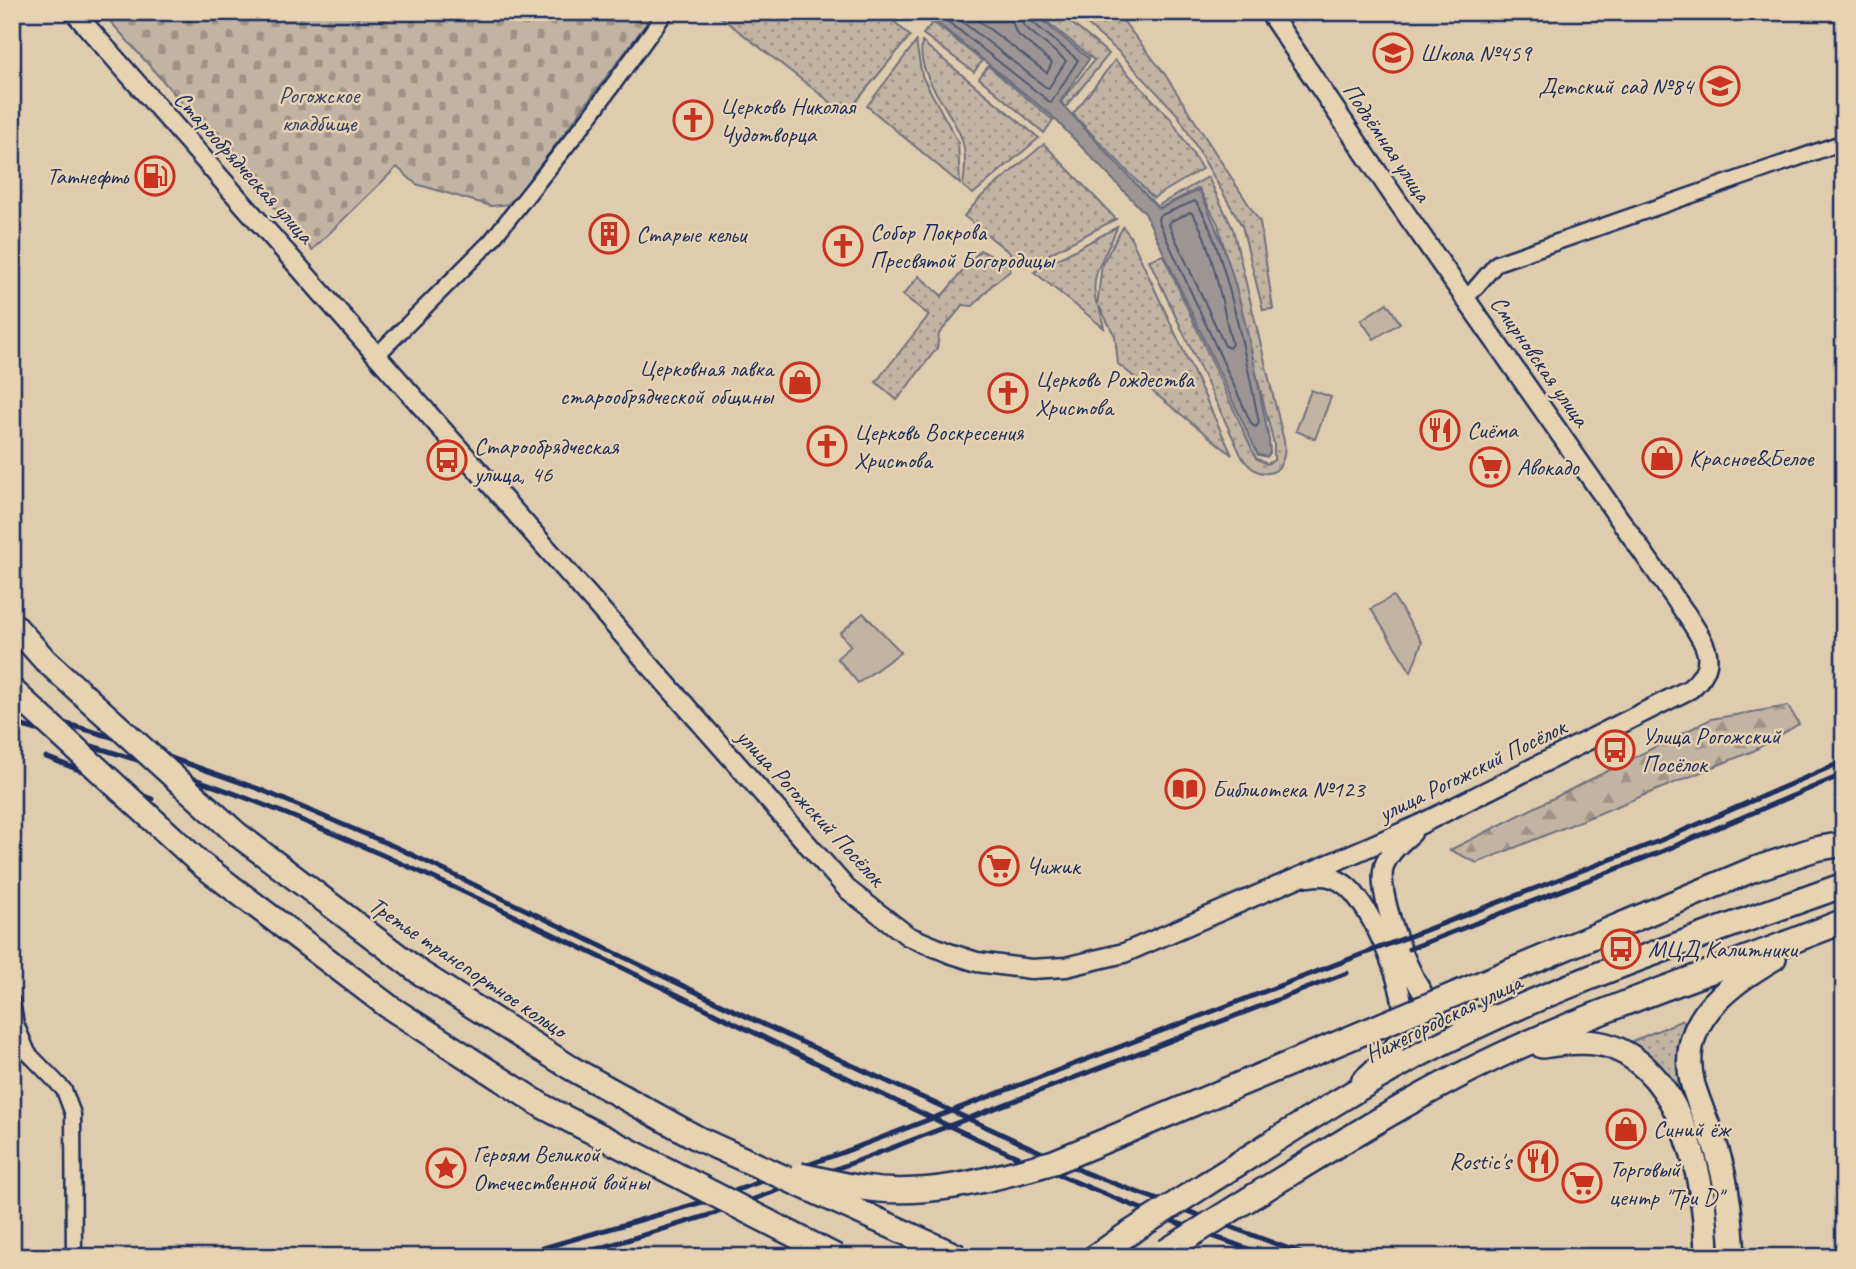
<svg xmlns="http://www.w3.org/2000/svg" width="1856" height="1269" viewBox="0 0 1856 1269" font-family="Caveat,sans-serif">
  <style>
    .grass { fill: url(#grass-dots); stroke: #6e7280; stroke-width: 2 }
    .forest { fill: url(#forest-firs); stroke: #6e7280; stroke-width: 2 }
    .cemetery { fill: url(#cemetery-stones); stroke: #6e7280; stroke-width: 2 }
    .park { fill: #c2b4a2; stroke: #6e7280; stroke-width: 2 }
    .water { fill: #9c9593; stroke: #686c7e; stroke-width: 2 }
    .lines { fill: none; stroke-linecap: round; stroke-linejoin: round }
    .shore { stroke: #4f5873; stroke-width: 2 }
    .minor-casing { stroke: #1b2f5e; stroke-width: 19 }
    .tertiary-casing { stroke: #1b2f5e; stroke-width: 23 }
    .primary-casing { stroke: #1b2f5e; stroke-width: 28 }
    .minor { stroke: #e7d2b1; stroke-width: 14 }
    .tertiary { stroke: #e7d2b1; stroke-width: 18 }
    .primary { stroke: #e7d2b1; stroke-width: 23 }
    .rail { stroke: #1b2f5e; stroke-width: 5 }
    .primary-bridge-casing { stroke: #1b2f5e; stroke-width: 28; stroke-linecap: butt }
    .primary-bridge { stroke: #e7d2b1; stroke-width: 23 }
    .labels { text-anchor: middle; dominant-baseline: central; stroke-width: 5; stroke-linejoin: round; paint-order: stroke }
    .poi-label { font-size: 24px; fill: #1b2f5e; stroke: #e7d2b1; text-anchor: start }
    .park-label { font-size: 24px; fill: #344368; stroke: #e7d2b1 }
    .street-label { font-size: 24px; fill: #1b2f5e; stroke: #e7d2b1 }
  </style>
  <defs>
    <pattern id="grass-dots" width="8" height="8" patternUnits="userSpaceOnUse" patternTransform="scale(1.75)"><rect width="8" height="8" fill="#c2b4a2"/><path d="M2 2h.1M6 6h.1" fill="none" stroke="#9d9387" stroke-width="1.8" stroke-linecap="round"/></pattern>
    <pattern id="forest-firs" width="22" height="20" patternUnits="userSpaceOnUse" patternTransform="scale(1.75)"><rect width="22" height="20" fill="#c2b4a2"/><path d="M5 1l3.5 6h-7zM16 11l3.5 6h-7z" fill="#9d9387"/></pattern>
    <pattern id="cemetery-stones" width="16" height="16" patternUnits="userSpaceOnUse" patternTransform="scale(1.75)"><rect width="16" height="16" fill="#c2b4a2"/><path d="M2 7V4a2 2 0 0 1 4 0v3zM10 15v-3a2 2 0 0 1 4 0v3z" fill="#9d9387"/></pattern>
  </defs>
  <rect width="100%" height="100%" fill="#dfcbae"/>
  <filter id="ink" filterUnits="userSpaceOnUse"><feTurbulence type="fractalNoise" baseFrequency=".0143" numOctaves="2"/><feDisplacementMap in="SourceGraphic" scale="14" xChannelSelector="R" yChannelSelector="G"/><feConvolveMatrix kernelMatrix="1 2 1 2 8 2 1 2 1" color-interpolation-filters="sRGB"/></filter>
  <g filter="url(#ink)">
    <path class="grass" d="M714,12H884L910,36L846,114Z
      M1035,12H1058L1109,54L1066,107L1061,102L1094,60Z
      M1072,12H1116L1164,73L1260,222L1273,309L1263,310L1242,226L1178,115L1119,52Z
      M933,22L982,61L974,72L923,34Z
      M916,42L922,76L958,142L960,184L867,106Z
      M922,42L1039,138L973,194L963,186C965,170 967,153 961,137C949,106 916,76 922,42Z
      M1115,60L1171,119L1202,169L1153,198L1073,114Z
      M988,66L1053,120L1044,133L979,78Z
      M1044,144L1116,219L1026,266L964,216L981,197Z
      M1208,177L1233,229L1284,441C1289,475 1260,485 1242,457L1149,260L1163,255L1256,458L1267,464L1274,460V444L1218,224L1199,188L1160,208L1159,205Z
      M1117,227C1108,255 1087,271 1097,306L1102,264L1123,227L1130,236L1232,455L1118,364L1115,336L1099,306L1104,328L1034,272Z
      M980,250L1010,266V271L993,284L973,306L963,305L939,334L937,348L897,400L876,382L929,315L903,295L919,276L942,296Z
      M1683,1020L1685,1024L1679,1039V1082L1677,1087L1648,1055L1628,1043Z"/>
    <path class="forest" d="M1788,706L1799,724L1753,751L1477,863L1450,850L1711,719Z"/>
    <path class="cemetery" d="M102,12H655L511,204L491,206L416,184L397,167L312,250Z"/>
    <path class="park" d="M1387,303L1400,323L1374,339L1361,320Z
      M1311,390L1331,397L1315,439L1296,431Z
      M1393,596L1422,642L1411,672L1371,609Z
      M863,613L901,652L858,683L837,658L851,646L840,633Z"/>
    <path class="water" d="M924,12H1032L1089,59L1060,102L1159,209L1199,190C1238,266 1253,357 1269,440L1270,453L1267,457L1258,455L1145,213L1052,116Z"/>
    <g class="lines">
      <path class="shore" d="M936,12L1051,103L1078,60L1031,21L1028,12
        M950,12L1048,89L1066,61L1024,26L1019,12
        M967,12L1047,73L1052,63L1016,33L1009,12
        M1195,201C1221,231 1250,377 1259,423L1256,427L1252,425L1158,220L1159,216Z
        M1191,212C1211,236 1223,311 1232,344L1229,348L1225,346L1169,225L1171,221Z"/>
      <g class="minor-casing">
        <path id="minor" d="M1466,299L1497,263L1844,142
          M378,354L491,241L588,119L666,12
          M12,1002L16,1024L28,1053L64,1090L73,1114L74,1257"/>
      </g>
      <g class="tertiary-casing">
        <path id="tertiary" d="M74,12L847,889L908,936L949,953L977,962L1031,969L1066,967L1124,953L1419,825L1690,689C1720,663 1706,646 1688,617L1395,198L1269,12
          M1412,833C1401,843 1389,852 1384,866C1375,895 1415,992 1436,1011L1469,1018L1492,1014
          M1308,877C1322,875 1331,875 1344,884C1371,902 1412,998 1402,1030C1396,1051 1377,1065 1361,1080"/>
      </g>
      <g class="primary-casing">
        <path id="primary" d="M1752,870L1815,849L1844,844
          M1542,1046C1564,1043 1591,1039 1612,1047C1686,1075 1706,1187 1707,1257
          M1206,1184C1275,1141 1343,1096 1415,1057C1551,985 1700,937 1844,885
          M1249,1199C1334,1147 1420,1092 1512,1050C1620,1001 1734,965 1844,921
          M1095,1257L1125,1236
          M1733,1257C1731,1220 1728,1186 1717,1151C1710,1129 1700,1108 1693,1085C1676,1023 1726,986 1774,958"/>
      </g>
      <use href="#minor" class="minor"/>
      <use href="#tertiary" class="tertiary"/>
      <use href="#primary" class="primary"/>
      <path class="rail" d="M12,708L115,738L259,789L398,848L756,1021L1086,1173L1311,1257
        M12,723C94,746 175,770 254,801C600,938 919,1138 1272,1257
        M46,757L152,799
        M1409,949L1663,851L1844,774
        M512,1257L706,1201L844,1152L1659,841L1844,761
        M571,1257L716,1213L860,1160L1347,973"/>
      <g class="primary-bridge-casing">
        <path id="primary-bridge" d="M12,623L45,660L237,834L422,974L571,1068L699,1139L959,1257
          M12,690L201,864L388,1006L544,1107L837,1257
          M800,1175C821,1179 842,1185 863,1188C928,1198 992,1179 1054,1162L1752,870
          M1125,1236L1206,1184
          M1166,1251L1249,1199"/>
      </g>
      <use href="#primary-bridge" class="primary-bridge"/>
    </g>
  </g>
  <defs>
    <g id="school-ring" transform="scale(2.0125)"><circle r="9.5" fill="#e7d2b1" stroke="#c8321e" stroke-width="1.5"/><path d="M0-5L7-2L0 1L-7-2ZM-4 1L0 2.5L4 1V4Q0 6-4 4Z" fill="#c8321e"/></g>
    <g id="church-ring" transform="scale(2.0125)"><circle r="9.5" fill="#e7d2b1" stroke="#c8321e" stroke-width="1.5"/><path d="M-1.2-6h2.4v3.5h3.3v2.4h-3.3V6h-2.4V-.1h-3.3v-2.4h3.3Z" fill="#c8321e"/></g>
    <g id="fuel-ring" transform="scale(2.0125)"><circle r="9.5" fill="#e7d2b1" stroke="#c8321e" stroke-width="1.5"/><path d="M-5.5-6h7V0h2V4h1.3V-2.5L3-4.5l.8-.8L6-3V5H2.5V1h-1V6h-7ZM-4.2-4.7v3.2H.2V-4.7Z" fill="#c8321e"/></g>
    <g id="building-ring" transform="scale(2.0125)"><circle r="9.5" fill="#e7d2b1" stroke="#c8321e" stroke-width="1.5"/><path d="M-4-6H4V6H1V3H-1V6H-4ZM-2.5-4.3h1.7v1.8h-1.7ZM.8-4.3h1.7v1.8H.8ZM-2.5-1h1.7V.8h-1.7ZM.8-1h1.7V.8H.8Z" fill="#c8321e"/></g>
    <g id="shop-ring" transform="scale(2.0125)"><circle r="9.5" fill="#e7d2b1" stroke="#c8321e" stroke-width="1.5"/><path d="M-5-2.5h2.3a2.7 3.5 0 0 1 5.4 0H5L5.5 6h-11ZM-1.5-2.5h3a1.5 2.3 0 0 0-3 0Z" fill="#c8321e"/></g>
    <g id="restaurant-ring" transform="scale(2.0125)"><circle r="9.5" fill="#e7d2b1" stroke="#c8321e" stroke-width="1.5"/><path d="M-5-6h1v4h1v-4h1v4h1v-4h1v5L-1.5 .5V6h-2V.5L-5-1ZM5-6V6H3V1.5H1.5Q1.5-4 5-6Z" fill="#c8321e"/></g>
    <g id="bus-ring" transform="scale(2.0125)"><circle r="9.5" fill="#e7d2b1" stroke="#c8321e" stroke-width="1.5"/><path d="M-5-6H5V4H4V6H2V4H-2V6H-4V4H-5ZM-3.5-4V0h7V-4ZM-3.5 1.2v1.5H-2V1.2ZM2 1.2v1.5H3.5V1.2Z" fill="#c8321e"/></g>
    <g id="supermarket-ring" transform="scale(2.0125)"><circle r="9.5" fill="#e7d2b1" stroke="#c8321e" stroke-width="1.5"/><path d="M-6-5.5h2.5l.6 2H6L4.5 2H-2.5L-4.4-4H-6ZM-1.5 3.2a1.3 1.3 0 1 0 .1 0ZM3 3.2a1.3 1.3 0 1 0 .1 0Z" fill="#c8321e"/></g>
    <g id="library-ring" transform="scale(2.0125)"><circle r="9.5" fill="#e7d2b1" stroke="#c8321e" stroke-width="1.5"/><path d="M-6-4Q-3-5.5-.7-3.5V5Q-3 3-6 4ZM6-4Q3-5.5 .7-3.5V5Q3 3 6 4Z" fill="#c8321e"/></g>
    <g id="sight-ring" transform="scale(2.0125)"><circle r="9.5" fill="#e7d2b1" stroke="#c8321e" stroke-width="1.5"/><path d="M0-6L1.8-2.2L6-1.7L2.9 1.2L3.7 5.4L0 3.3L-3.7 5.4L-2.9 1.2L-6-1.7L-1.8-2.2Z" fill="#c8321e"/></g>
  </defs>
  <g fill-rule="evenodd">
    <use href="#school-ring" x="1393" y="53"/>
    <use href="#school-ring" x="1720" y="86"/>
    <use href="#church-ring" x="693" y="120"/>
    <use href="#fuel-ring" x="155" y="176"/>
    <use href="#building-ring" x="609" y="234"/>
    <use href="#church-ring" x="843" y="246"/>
    <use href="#shop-ring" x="800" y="382"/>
    <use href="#church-ring" x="1008" y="393"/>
    <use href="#restaurant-ring" x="1440" y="430"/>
    <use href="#church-ring" x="827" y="446"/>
    <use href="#shop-ring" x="1662" y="458"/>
    <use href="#bus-ring" x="447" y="460"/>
    <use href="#supermarket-ring" x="1490" y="467"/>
    <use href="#bus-ring" x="1615" y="750"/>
    <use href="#library-ring" x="1185" y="789"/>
    <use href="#supermarket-ring" x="999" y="866"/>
    <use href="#bus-ring" x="1621" y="949"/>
    <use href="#shop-ring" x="1626" y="1129"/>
    <use href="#restaurant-ring" x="1538" y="1161"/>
    <use href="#sight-ring" x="446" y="1168"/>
    <use href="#supermarket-ring" x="1582" y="1183"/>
  </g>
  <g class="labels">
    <g class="poi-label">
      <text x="1420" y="53">Школа №459</text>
      <text x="1693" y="86" text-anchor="end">Детский сад №84</text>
      <text x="720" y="106">Церковь Николая<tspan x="720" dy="28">Чудотворца</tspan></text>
      <text x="128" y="176" text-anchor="end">Татнефть</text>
      <text x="870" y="232">Собор Покрова<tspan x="870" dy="28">Пресвятой Богородицы</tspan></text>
      <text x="636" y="234">Старые кельи</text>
      <text x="773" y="368" text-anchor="end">Церковная лавка<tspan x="773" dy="28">старообрядческой общины</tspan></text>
      <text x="1035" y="379">Церковь Рождества<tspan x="1035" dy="28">Христова</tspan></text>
      <text x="1467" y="430">Сиёма</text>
      <text x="854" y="432">Церковь Воскресения<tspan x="854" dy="28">Христова</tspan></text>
      <text x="474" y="446">Старообрядческая<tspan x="474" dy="28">улица, 46</tspan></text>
      <text x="1689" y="458">Красное&amp;Белое</text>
      <text x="1517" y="467">Авокадо</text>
      <text x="1642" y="736">Улица Рогожский<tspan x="1642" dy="28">Посёлок</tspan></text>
      <text x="1212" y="789">Библиотека №123</text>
      <text x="1026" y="866">Чижик</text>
      <text x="1648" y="949">МЦД Калитники</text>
      <text x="1653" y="1129">Синий ёж</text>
      <text x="473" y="1154">Героям Великой<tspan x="473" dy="28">Отечественной войны</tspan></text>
      <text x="1511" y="1161" text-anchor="end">Rostic's</text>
      <text x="1609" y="1169">Торговый<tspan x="1609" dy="28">центр "Три D"</tspan></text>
    </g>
    <g class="park-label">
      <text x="319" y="95">Рогожское<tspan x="319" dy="28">кладбище</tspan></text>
    </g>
    <g class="street-label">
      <text transform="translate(1387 142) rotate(56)">Подъёмная улица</text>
      <text transform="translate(244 167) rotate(48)">Старообрядческая улица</text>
      <text transform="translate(1540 361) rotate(55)">Смирновская улица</text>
      <text transform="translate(1472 770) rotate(-26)">улица Рогожский Посёлок</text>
      <text transform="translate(811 807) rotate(47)">улица Рогожский Посёлок</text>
      <text transform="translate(468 967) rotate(34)">Третье транспортное кольцо</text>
      <text transform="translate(1443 1018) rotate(-26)">Нижегородская улица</text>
    </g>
  </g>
  <rect width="1856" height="1269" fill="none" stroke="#e7d2b1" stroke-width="42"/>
  <rect x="21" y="21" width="1814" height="1227" fill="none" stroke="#1b2f5e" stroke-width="2.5" filter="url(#ink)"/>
</svg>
